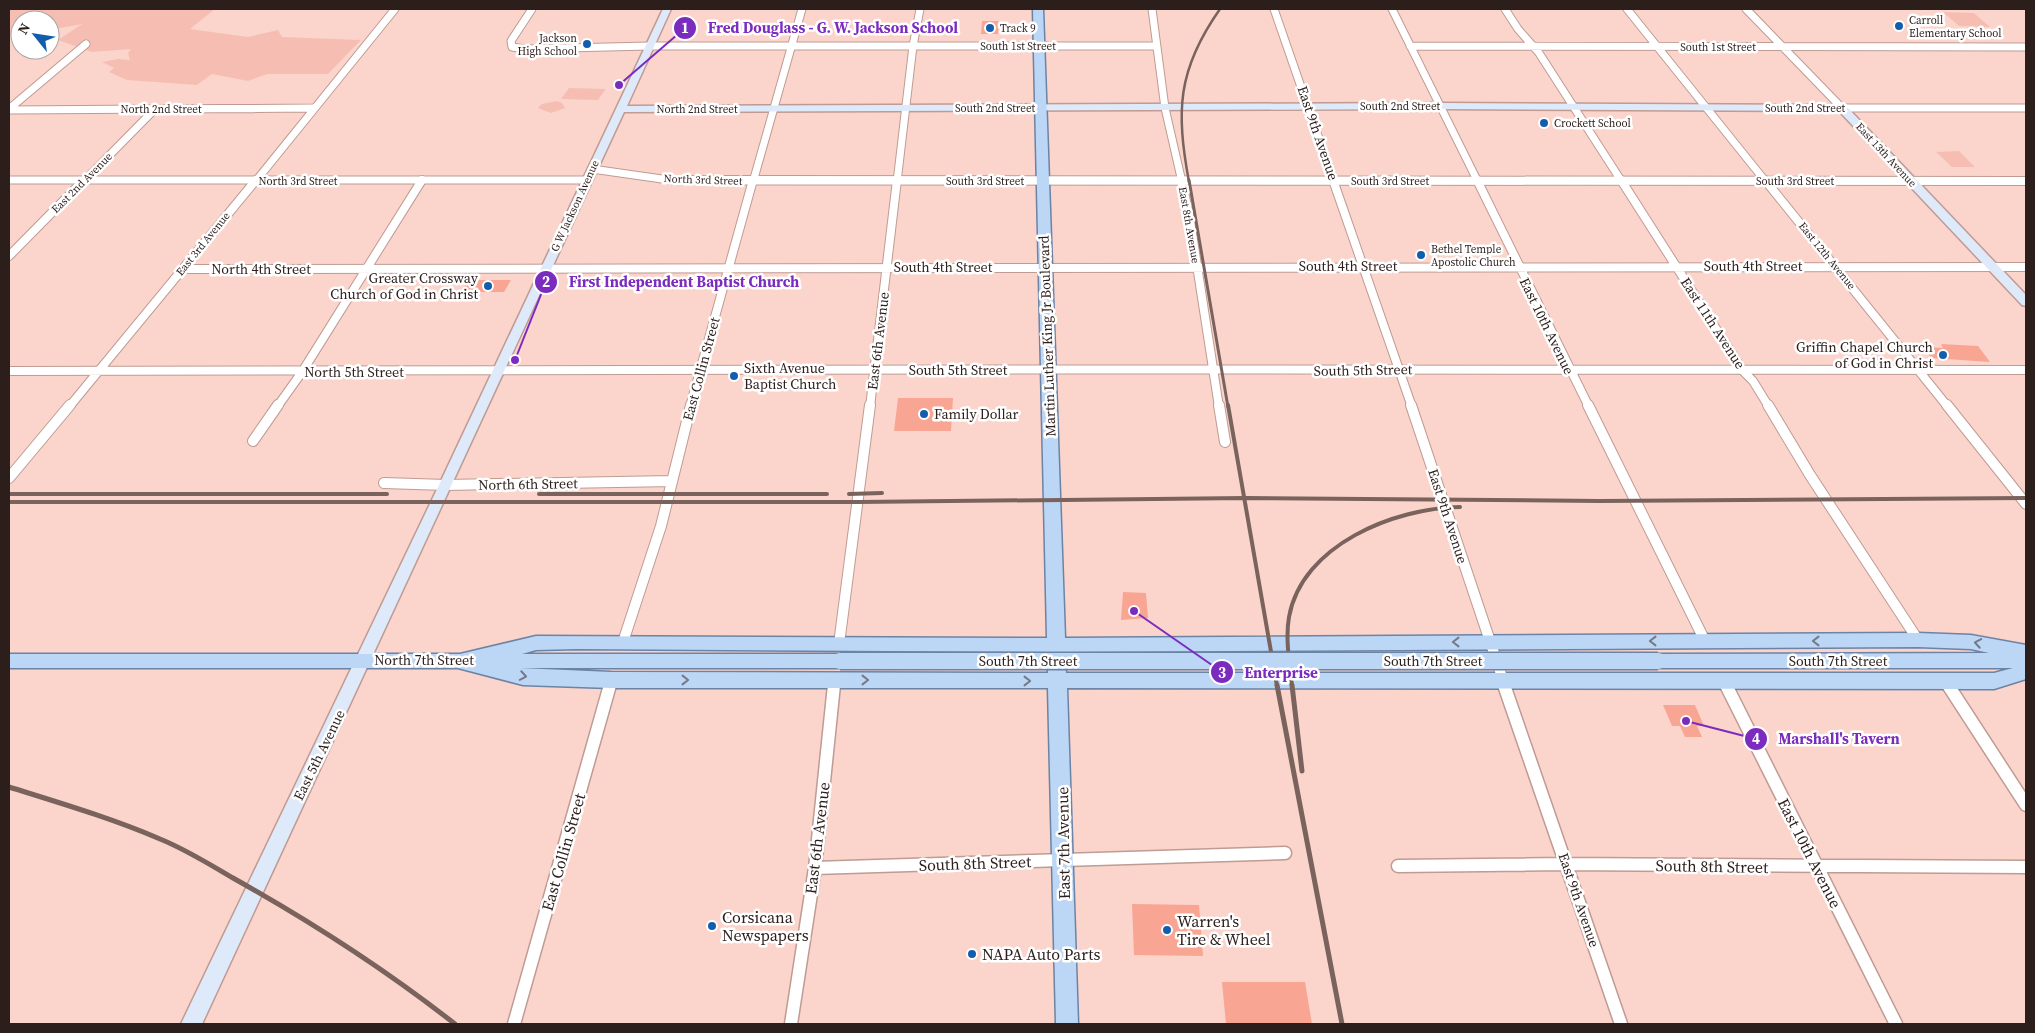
<svg xmlns="http://www.w3.org/2000/svg" width="2035" height="1033" viewBox="0 0 2035 1033" font-family="'Source Serif 4',serif">
  <style>
    .green { fill: #f6beb2 }
    .building { fill: #f9a593 }
    .lines { fill: none; stroke-linecap: round; stroke-linejoin: round }
    .street-far3-casing { stroke: #bf9b93; stroke-width: 9 }
    .street-far2-casing { stroke: #bf9b93; stroke-width: 10 }
    .street-far1-casing { stroke: #bf9b93; stroke-width: 12 }
    .street-casing { stroke: #bf9b93; stroke-width: 15 }
    .secondary-casing { stroke: #bf9b93; stroke-width: 3 }
    .primary-casing { stroke: #6d83a4; stroke-width: 3 }
    .street-far3 { stroke: #fff; stroke-width: 7 }
    .street-far2 { stroke: #fff; stroke-width: 8 }
    .street-far1 { stroke: #fff; stroke-width: 10 }
    .street { stroke: #fff; stroke-width: 12 }
    .secondary { fill: #deeafa; fill-rule: evenodd }
    .primary { fill: #bcd6f5; fill-rule: evenodd }
    .rail-far3 { stroke: #7a635d; stroke-width: 2.5 }
    .rail-far2 { stroke: #7a635d; stroke-width: 3 }
    .rail-far1 { stroke: #7a635d; stroke-width: 4 }
    .rail { stroke: #7a635d; stroke-width: 5 }
    .primary-bridge-casing { stroke: #6d83a4; stroke-width: 19; stroke-linecap: butt }
    .primary-bridge { stroke: #bcd6f5; stroke-width: 16 }
    .oneway { stroke: #747a88 }
    .poi-dot { fill: #125ead; stroke: #fff; stroke-width: 2 }
    .labels { text-anchor: middle; dominant-baseline: central; stroke-width: 5; stroke-linejoin: round; paint-order: stroke }
    .far-poi-label { font-size: 11px; fill: #2c1e1b; stroke: #fff; text-anchor: start }
    .far-street-label { font-size: 11px; fill: #2c1e1b; stroke: #fff }
    .street-label { font-size: 14px; fill: #2c1e1b; stroke: #fff }
    .poi-label { font-size: 14px; fill: #2c1e1b; stroke: #fff; text-anchor: end }
    .near-street-label { font-size: 16px; fill: #2c1e1b; stroke: #fff }
    .near-poi-label { font-size: 16px; fill: #2c1e1b; stroke: #fff; text-anchor: start }
    .leader { fill: none; stroke: #7b2cbf; stroke-width: 2 }
    .callout-dot { fill: #7b2cbf; stroke: #fff; stroke-width: 2 }
    .mark-label { font-size: 15px; text-anchor: middle; font-weight: bold; fill: #fff }
    .callout-label { font-size: 15px; text-anchor: middle; font-weight: bold; fill: #7b2cbf; stroke: #fff; stroke-width: 5; stroke-linejoin: round; paint-order: stroke }
  </style>
  <rect width="100%" height="100%" fill="#fbd5cc"/>
  <path class="green" d="M9,9H215L190,29L248,37L278,30L282,37L361,40L328,74H267L248,81L212,74L197,85L127,80L109,72L114,68L102,62L118,59L130,60L128,53L131,49L92,52L58,40L82,24L50,30V20H20V32L9,35Z
    M1943,12L1974,13L1990,27L1959,26Z
    M569,88L606,89L598,100L561,99Z
    M557,101L562,103L565,108L551,113L538,108L542,104Z
    M1959,151L1975,167H1952L1936,152Z"/>
  <path class="building" d="M982,21H999L998,34H981Z
    M468,280H511L504,292H461Z
    M1941,344L1978,346L1990,362L1931,358L1923,347L1943,348Z
    M898,398H953L951,431H894Z
    M1123,592L1146,593L1148,618L1121,620Z
    M1663,705H1695L1704,726H1697L1702,737H1685L1680,726H1672Z
    M1132,904L1199,905L1203,956L1134,955Z
    M1222,982H1305L1312,1024H1226Z"/>
  <g class="lines">
    <g class="street-far3-casing">
      <path id="street-far3" d="M532,9L511,41L512,47L525,49L649,46H1156
        M1152,9L1165,108L1182,182
        M1274,9L1334,182
        M1392,9L1478,182
        M1505,9L1518,29L1539,53L1622,182
        M1627,9L1766,182
        M1746,9L1842,108H2026
        M1410,46L2026,47
        M9,109L86,44
        M9,110L313,108
        M592,169L669,180L718,181H2026
        M9,180H587
        M83,182L155,109
        M255,182L395,9
        M421,182L422,180
        M753,182L802,9
        M897,182L913,46L920,9"/>
    </g>
    <g class="street-far2-casing">
      <path id="street-far2" d="M692,180L2026,181
        M1181,180L1189,214L1219,407
        M1333,180L1412,407
        M1477,180L1589,407
        M1621,180L1743,371L1753,381L1769,407
        M1765,180L1948,407
        M9,256L84,180
        M184,269L2026,267
        M9,371C681,371 1354,367 2026,370
        M69,407L256,180
        M277,407L302,372L422,180
        M690,407L753,180
        M870,407L897,180"/>
    </g>
    <g class="street-far1-casing">
      <path id="street-far1" d="M1219,405L1225,442
        M1411,405L1505,686
        M1588,405L1705,641
        M1768,405L1810,475L1918,640
        M1947,405L2026,504
        M253,441L278,405
        M9,478L70,405
        M384,483L446,485L672,481
        M623,642L661,526L691,405
        M839,644L870,405
        M1724,681L1727,686
        M1945,681L1948,686
        M609,686L611,680
        M834,686L835,680"/>
    </g>
    <g class="street-casing">
      <path id="street" d="M1504,685L1621,1024
        M1726,685L1896,1024
        M1948,685L2026,805
        M1398,866L1566,864L2026,867
        M815,868L1285,853
        M514,1024L610,685
        M791,1024L815,868L834,685"/>
    </g>
    <g class="secondary-casing">
      <path id="secondary" d="M663,9H671L627,106L1440,103L1842,105L1846,106L2026,295V306L2022,305L1839,111L1440,109L624,112L202,1024H181L439,485Z"/>
    </g>
    <g class="primary-casing">
      <path id="primary" d="M1033,9H1043L1065,638L1918,633L1971,635L2026,645V679L1994,689L1067,688L1078,1024H1056L1048,688H611L523,685L458,668H9V654H460L536,636L1047,638ZM1918,647L1971,649L1989,653L1658,654L1652,656L1649,661L1652,666L1658,668H2013L1994,673H1066L1065,652ZM577,649L1047,652L1048,673L611,672L520,668H840L846,666L849,661L846,656L840,654H522L536,650Z"/>
    </g>
    <use href="#street-far3" class="street-far3"/>
    <use href="#street-far2" class="street-far2"/>
    <use href="#street-far1" class="street-far1"/>
    <use href="#street" class="street"/>
    <use href="#secondary" class="secondary"/>
    <use href="#primary" class="primary"/>
    <path class="rail-far3" d="M1189,182C1176,111 1177,70 1220,9"/>
    <path class="rail-far2" d="M1189,180L1228,407"/>
    <path class="rail-far1" d="M1228,405L1277,686
      M9,494H387
      M539,494H827
      M849,494L882,493
      M9,502H859L1246,498L1600,501L2026,498
      M1292,686C1290,664 1285,640 1289,617C1302,545 1394,508 1460,507"/>
    <path class="rail" d="M1277,685L1342,1024
      M1292,685L1302,771
      M9,787C60,803 111,818 160,839C185,849 209,864 233,878C310,921 386,970 455,1024"/>
    <g class="primary-bridge-casing">
      <path id="primary-bridge" d="M840,661H1658"/>
    </g>
    <use href="#primary-bridge" class="primary-bridge"/>
  </g>
  <defs><path id="oneway-chevron" d="M-2-3.5L2.5 0L-2 3.5" fill="none" stroke-width="1.6" stroke-linecap="round" stroke-linejoin="round" transform="scale(1.25)"/></defs>
  <g class="oneway">
    <use href="#oneway-chevron" transform="translate(1653 641) rotate(180)"/>
    <use href="#oneway-chevron" transform="translate(1816 641) rotate(180)"/>
    <use href="#oneway-chevron" transform="translate(1456 642) rotate(180)"/>
    <use href="#oneway-chevron" transform="translate(1978 643) rotate(-170)"/>
    <use href="#oneway-chevron" transform="translate(523 676) rotate(10)"/>
    <use href="#oneway-chevron" transform="translate(685 680)"/>
    <use href="#oneway-chevron" transform="translate(865 680)"/>
    <use href="#oneway-chevron" transform="translate(1027 681)"/>
  </g>
  <g class="poi-dot">
    <circle cx="1899" cy="26" r="5"/>
    <circle cx="990" cy="28" r="5"/>
    <circle cx="587" cy="44" r="5"/>
    <circle cx="1544" cy="123" r="5"/>
    <circle cx="1421" cy="255" r="5"/>
    <circle cx="488" cy="286" r="5"/>
    <circle cx="1943" cy="355" r="5"/>
    <circle cx="734" cy="376" r="5"/>
    <circle cx="924" cy="414" r="5"/>
    <circle cx="712" cy="926" r="5"/>
    <circle cx="1167" cy="930" r="5"/>
    <circle cx="972" cy="954" r="5"/>
  </g>
  <g class="labels">
    <g class="far-poi-label">
      <text x="1909" y="20">Carroll<tspan x="1909" dy="13">Elementary School</tspan></text>
      <text x="1000" y="28">Track 9</text>
      <text x="577" y="38" text-anchor="end">Jackson<tspan x="577" dy="13">High School</tspan></text>
      <text x="1554" y="123">Crockett School</text>
      <text x="1431" y="249">Bethel Temple<tspan x="1431" dy="13">Apostolic Church</tspan></text>
    </g>
    <g class="far-street-label">
      <text x="1018" y="46">South 1st Street</text>
      <text x="1718" y="47">South 1st Street</text>
      <text x="1400" y="106">South 2nd Street</text>
      <text x="995" y="108">South 2nd Street</text>
      <text x="1805" y="108">South 2nd Street</text>
      <text x="161" y="109">North 2nd Street</text>
      <text x="697" y="109">North 2nd Street</text>
      <text transform="translate(1886 155) rotate(47)">East 13th Avenue</text>
      <text transform="translate(703 180) rotate(2)">North 3rd Street</text>
      <text x="298" y="181">North 3rd Street</text>
      <text x="985" y="181">South 3rd Street</text>
      <text x="1390" y="181">South 3rd Street</text>
      <text x="1795" y="181">South 3rd Street</text>
      <text transform="translate(82 183) rotate(-45)">East 2nd Avenue</text>
      <text transform="translate(575 206) rotate(-65)">G W Jackson Avenue</text>
      <text transform="translate(1189 225) rotate(80)">East 8th Avenue</text>
      <text transform="translate(203 244) rotate(-51)">East 3rd Avenue</text>
      <text transform="translate(1827 256) rotate(51)">East 12th Avenue</text>
    </g>
    <g class="street-label">
      <text transform="translate(1318 133) rotate(71)">East 9th Avenue</text>
      <text x="1348" y="266">South 4th Street</text>
      <text x="1753" y="266">South 4th Street</text>
      <text x="943" y="267">South 4th Street</text>
      <text x="261" y="269">North 4th Street</text>
      <text transform="translate(1713 323) rotate(57)">East 11th Avenue</text>
      <text transform="translate(1547 326) rotate(64)">East 10th Avenue</text>
      <text transform="translate(1047 336) rotate(-92)">Martin Luther King Jr Boulevard</text>
      <text transform="translate(878 341) rotate(-83)">East 6th Avenue</text>
      <text transform="translate(701 369) rotate(-75)">East Collin Street</text>
      <text x="958" y="370">South 5th Street</text>
      <text transform="translate(1363 370) rotate(-1)">South 5th Street</text>
      <text x="354" y="372">North 5th Street</text>
      <text transform="translate(528 484) rotate(-1)">North 6th Street</text>
      <text transform="translate(1448 516) rotate(72)">East 9th Avenue</text>
      <text x="424" y="660">North 7th Street</text>
      <text x="1028" y="661">South 7th Street</text>
      <text x="1433" y="661">South 7th Street</text>
      <text x="1838" y="661">South 7th Street</text>
      <text transform="translate(319 755) rotate(-64)">East 5th Avenue</text>
      <text transform="translate(1579 900) rotate(71)">East 9th Avenue</text>
    </g>
    <g class="poi-label">
      <text x="478" y="278">Greater Crossway<tspan x="478" dy="16">Church of God in Christ</tspan></text>
      <text x="1933" y="347">Griffin Chapel Church<tspan x="1933" dy="16">of God in Christ</tspan></text>
      <text x="744" y="368" text-anchor="start">Sixth Avenue<tspan x="744" dy="16">Baptist Church</tspan></text>
      <text x="934" y="414" text-anchor="start">Family Dollar</text>
    </g>
    <g class="near-street-label">
      <text transform="translate(817 838) rotate(-83)">East 6th Avenue</text>
      <text transform="translate(1063 843) rotate(-91)">East 7th Avenue</text>
      <text transform="translate(563 852) rotate(-74)">East Collin Street</text>
      <text transform="translate(1810 853) rotate(63)">East 10th Avenue</text>
      <text transform="translate(975 863) rotate(-2)">South 8th Street</text>
      <text transform="translate(1712 866) rotate(1)">South 8th Street</text>
    </g>
    <g class="near-poi-label">
      <text x="722" y="917">Corsicana<tspan x="722" dy="18">Newspapers</tspan></text>
      <text x="1177" y="921">Warren's<tspan x="1177" dy="18">Tire &amp; Wheel</tspan></text>
      <text x="982" y="954">NAPA Auto Parts</text>
    </g>
  </g>
  <path class="leader" d="M619 85L685 28M515 360L546 282M1134 611L1222 672M1686 721L1756 739"/>
  <g class="callout-dot">
    <circle cx="619" cy="85" r="5"/>
    <circle cx="515" cy="360" r="5"/>
    <circle cx="1134" cy="611" r="5"/>
    <circle cx="1686" cy="721" r="5"/>
    <circle cx="685" cy="28" r="12"/>
    <circle cx="546" cy="282" r="12"/>
    <circle cx="1222" cy="672" r="12"/>
    <circle cx="1756" cy="739" r="12"/>
  </g>
  <g class="mark-label">
    <text x="685" y="33">1</text>
    <text x="546" y="287">2</text>
    <text x="1222" y="678">3</text>
    <text x="1756" y="744">4</text>
  </g>
  <g class="callout-label">
    <text x="833" y="33">Fred Douglass - G. W. Jackson School</text>
    <text x="684" y="287">First Independent Baptist Church</text>
    <text x="1281" y="678">Enterprise</text>
    <text x="1839" y="744">Marshall's Tavern</text>
  </g>
  <rect width="2035" height="1033" fill="none" stroke="#2c1e1b" stroke-width="20"/>
  <g transform="translate(35 35) rotate(300)"><circle r="24" fill="#ffffff" stroke="#aba5a4"/>
  <path d="M0-4L9 19L0 12L-9 19Z" fill="#125ead"/>
  <text y="-8" font-size="14" font-weight="bold" text-anchor="middle" fill="#2c1e1b">N</text>
  </g>
</svg>
